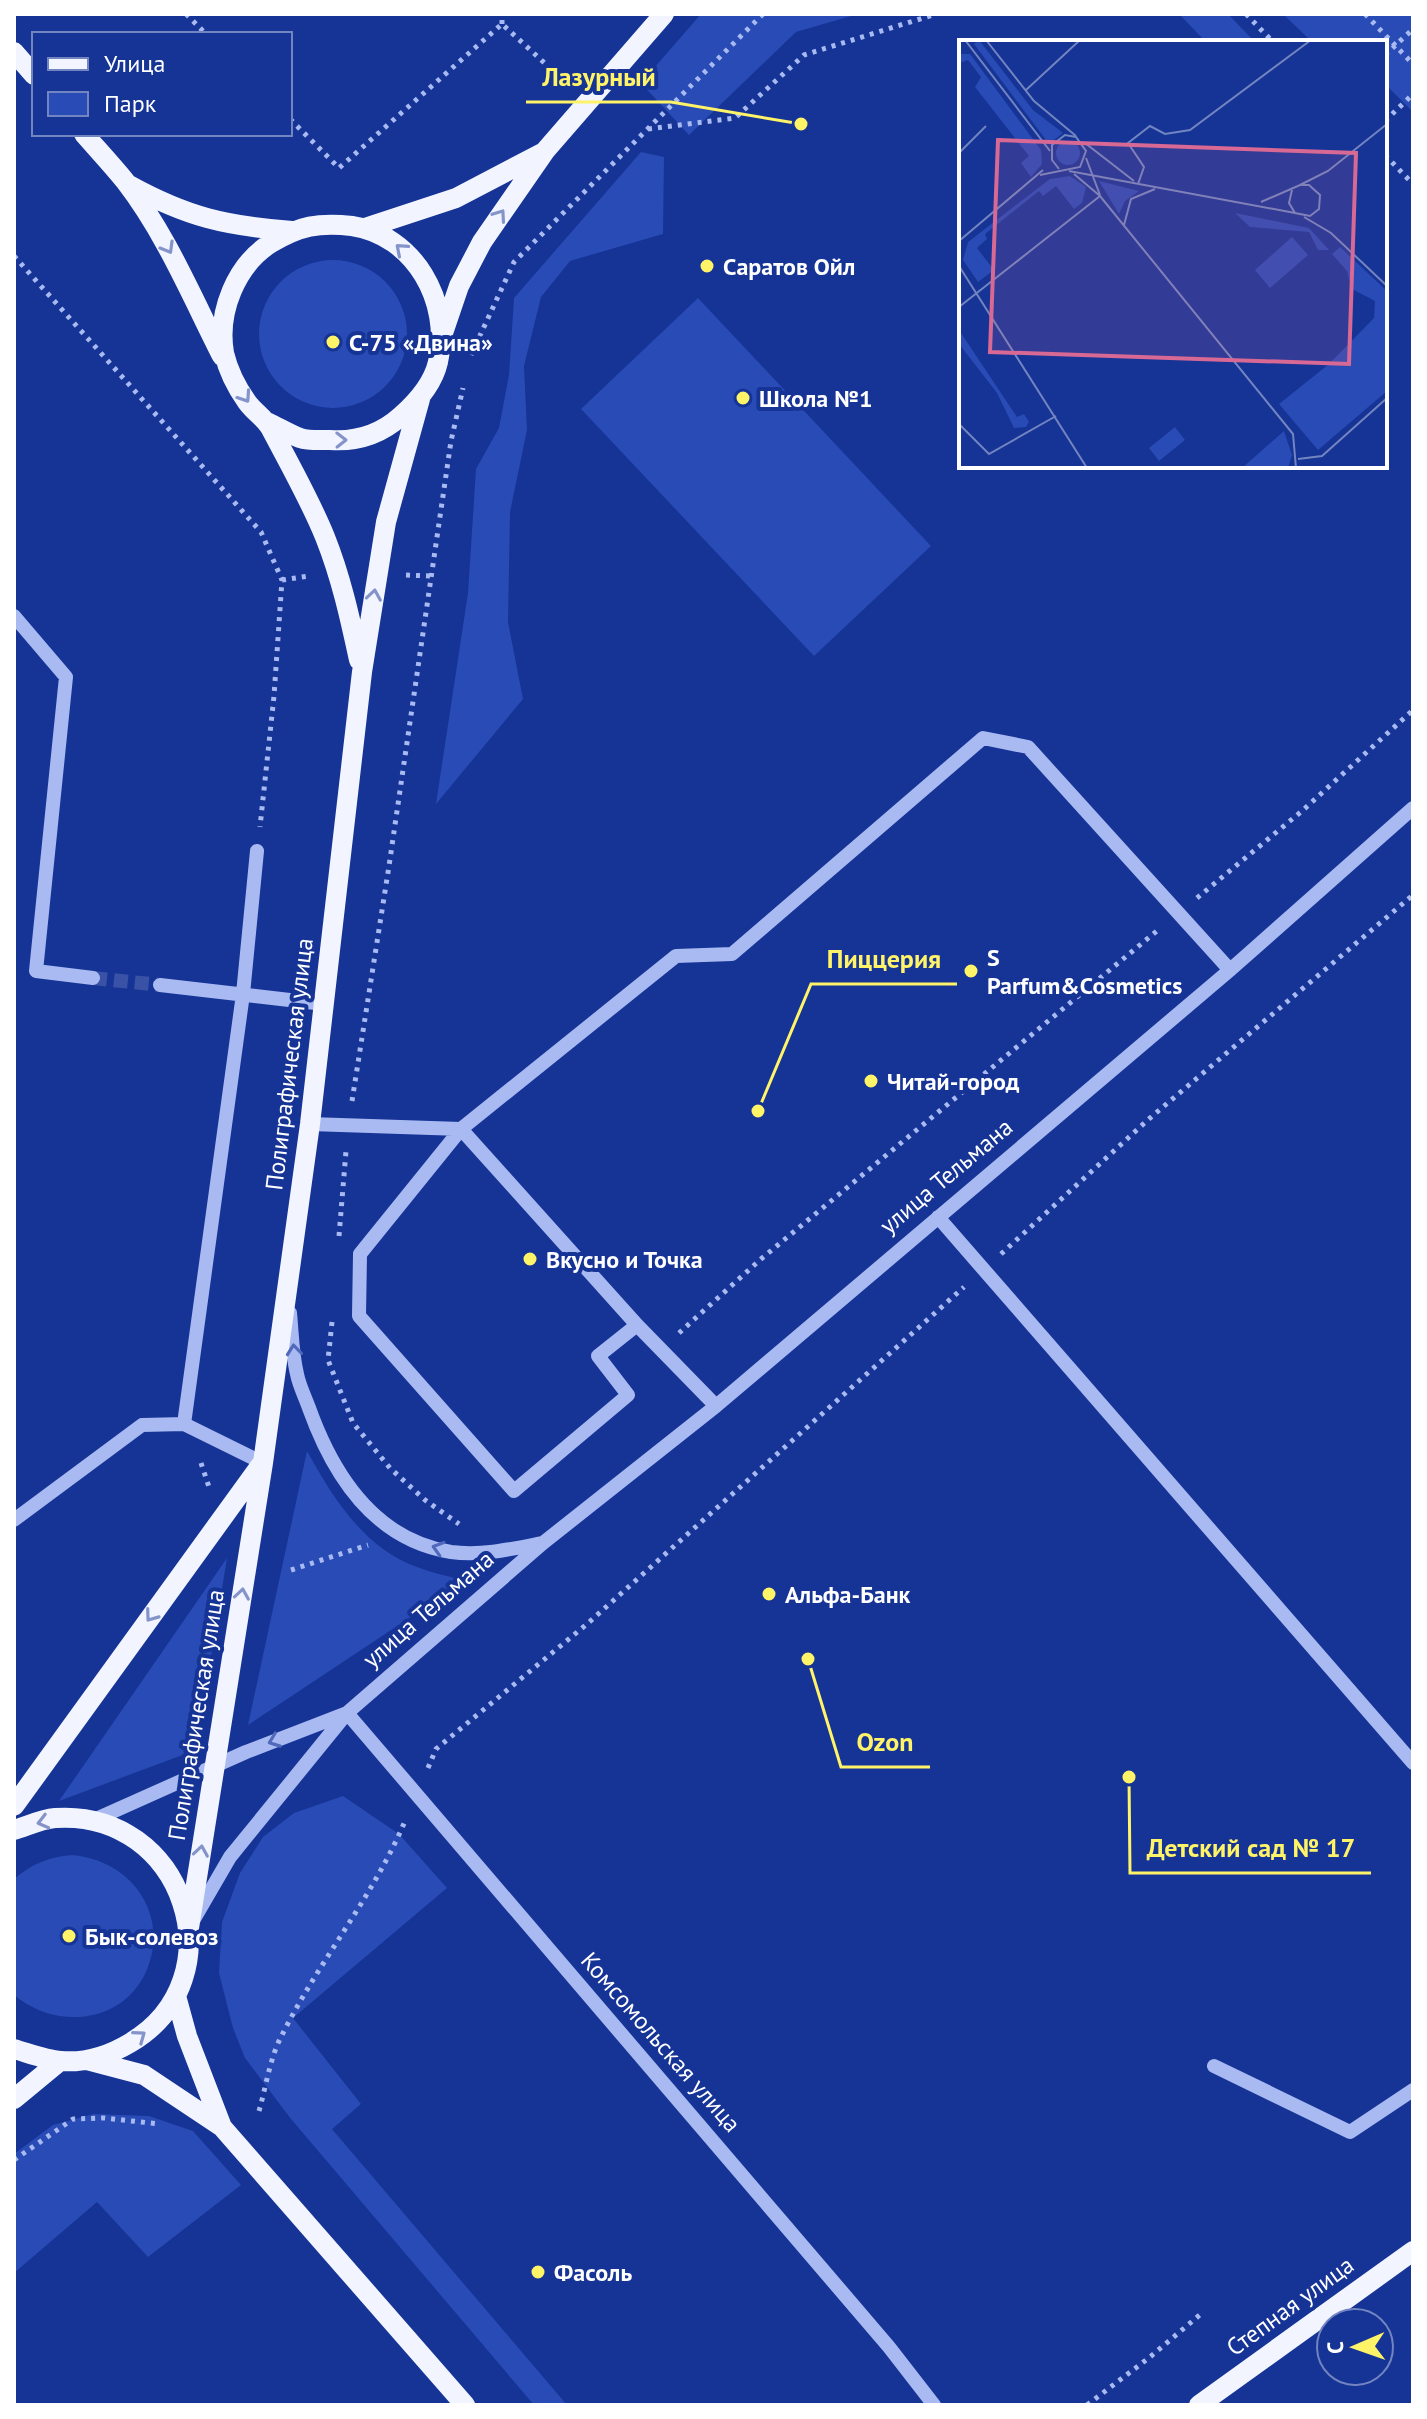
<svg xmlns="http://www.w3.org/2000/svg" width="1427" height="2419" viewBox="0 0 1427 2419" font-family="'PT Sans',sans-serif">
  <style>
    .green { fill: #294bb5 }
    .lines { fill: none; stroke-linecap: round; stroke-linejoin: round }
    .minor-tunnel { stroke: #3952a6; stroke-width: 14; stroke-dasharray: 14 7; stroke-linecap: butt }
    .path { stroke: #a8baf1; stroke-width: 5; stroke-dasharray: 4 6; stroke-linecap: butt }
    .minor { stroke: #a8baf1; stroke-width: 14 }
    .major { stroke: #f2f5ff; stroke-width: 20 }
    .oneway { stroke: #8494ca }
    .oneway2 { stroke: #5069ba }
    .poi-dot { fill: #fff368; stroke: #163396; stroke-width: 3 }
    .labels { text-anchor: middle; dominant-baseline: central; stroke-width: 8; stroke-linejoin: round; paint-order: stroke }
    .poi-label { font-size: 24px; font-weight: bold; fill: #fff; stroke: #163396; text-anchor: start }
    .street-label { font-size: 24px; fill: #fff; stroke: #163396 }
    .inset-road { fill: none; stroke: #7385c0; stroke-width: 2 }
    .view { fill: #d76994; fill-opacity: 0.15; stroke: #d76994; stroke-width: 4 }
    .inset-edge { fill: none; stroke: #fff; stroke-width: 4 }
    .leader { fill: none; stroke: #fff368; stroke-width: 3 }
    .callout-dot { fill: #fff368; stroke: #163396; stroke-width: 3 }
    .callout-label { font-size: 26px; text-anchor: middle; font-weight: bold; fill: #fff368; stroke: #163396; stroke-width: 8; stroke-linejoin: round; paint-order: stroke }
  </style>
  <rect width="100%" height="100%" fill="#163396"/>
  <path class="green" d="M701,14H858L796,32L689,135L641,83Z
    M1179,14H1228L1255,42H1206Z
    M1283,14H1413V112L1385,84V42H1312Z
    M641,152L664,157L663,234L570,261L541,297L524,366L527,430L510,512L508,622L523,699L436,804L468,593L476,469L499,428L509,375L514,298Z
    M259 334a74 74 0 1 1 148 0a74 74 0 1 1-148 0Z
    M698,298L931,546L814,656L581,409Z
    M307,1451C333,1498 364,1548 417,1567C432,1573 449,1576 465,1581L248,1725Z
    M227,1558L196,1750L59,1801Z
    M343,1796L399,1834L447,1888L293,2018L361,2104L332,2129L567,2405H534L291,2119L245,2058L233,2028L219,1973L222,1922L240,1873L263,1837L294,1813Z
    M72,1855C132,1860 172,1916 145,1974C120,2025 54,2029 14,1995V1879C32,1864 48,1857 72,1855Z
    M93,2114L149,2116L193,2131L241,2185L148,2257L97,2202L14,2273V2154L53,2125Z"/>
  <g class="lines">
    <path class="minor-tunnel" d="M93,978L160,985"/>
    <path class="path" d="M186,14L206,34
      M1246,14L1273,42
      M1365,14L1413,64
      M502,24V14
      M1385,55L1413,29
      M290,119L339,168L502,24L551,69
      M1385,121L1413,94
      M648,129L735,118L804,55L936,14
      M1385,155L1413,184
      M14,256L261,532L282,580L274,696L260,827
      M471,355L514,262L763,14
      M406,575L431,576
      M282,580L309,576
      M1197,898L1302,811L1413,710
      M352,1101L389,866L451,441L463,388
      M339,1236L346,1151
      M1001,1254L1150,1118L1413,895
      M332,1322L328,1360L353,1423L390,1468L425,1500L459,1524
      M679,1333L761,1259L1158,930
      M201,1463L209,1487
      M291,1570L368,1545
      M428,1768L436,1749L587,1624L964,1287
      M259,2111C266,2087 270,2057 282,2035C319,1961 373,1897 405,1821
      M14,2160L73,2119L104,2118L160,2124
      M1087,2405L1150,2357L1202,2313"/>
    <path class="minor" d="M14,616L66,677L36,971L93,978
      M160,985L324,1004
      M310,1124L461,1129L676,956L732,954L983,738L1028,747L1230,970
      M938,1217L1413,1763
      M290,1313C292,1333 292,1354 297,1374C299,1385 305,1397 309,1408C333,1475 375,1540 451,1552C482,1556 512,1549 542,1543
      M637,1325L598,1356L628,1395L514,1491L359,1316L360,1254L461,1129L637,1325L716,1406
      M184,1424L243,994L257,851
      M14,1520L142,1425L184,1424L263,1463
      M347,1713L889,2347L934,2405
      M94,1820L246,1752L347,1713
      M194,1919L230,1857L347,1713L543,1543L716,1406L1230,970L1413,808
      M1214,2066L1350,2132L1413,2090"/>
    <path class="major" d="M14,52L34,75
      M84,134C98,150 112,165 125,181C166,234 192,297 222,356
      M129,185C187,217 226,226 292,231
      M365,228L456,198L542,153
      M443,333L459,286L482,242L545,151L664,14
      M267,422C278,427 289,434 300,438C309,441 321,440 330,440C358,442 381,434 401,416C418,401 433,384 438,362C452,302 414,235 352,226C319,222 299,226 271,243C236,265 217,312 224,353C228,370 237,388 247,402C254,412 265,418 271,429C290,465 310,500 325,537C341,577 350,618 359,660
      M14,1806L260,1466
      M14,1830C27,1826 42,1819 55,1818C184,1809 240,1978 130,2043C110,2055 85,2063 61,2061C46,2060 28,2053 14,2049
      M189,1928L263,1463L310,1124L362,672L386,522L420,399
      M176,1996L187,2036L222,2127
      M87,2060L144,2075L222,2127L465,2405
      M14,2099L60,2061
      M1199,2405L1413,2251"/>
  </g>
  <defs><path id="oneway-chevron" d="M-2-3.5L2.5 0L-2 3.5" fill="none" stroke-width="1.6" stroke-linecap="round" stroke-linejoin="round" transform="scale(2)"/></defs>
  <g class="oneway">
    <use href="#oneway-chevron" transform="translate(500 215) rotate(-55)"/>
    <use href="#oneway-chevron" transform="translate(168 248) rotate(60)"/>
    <use href="#oneway-chevron" transform="translate(401 249) rotate(-139)"/>
    <use href="#oneway-chevron" transform="translate(245 397) rotate(56)"/>
    <use href="#oneway-chevron" transform="translate(341 440) rotate(-1)"/>
    <use href="#oneway-chevron" transform="translate(374 595) rotate(-81)"/>
    <use href="#oneway-chevron" transform="translate(242 1594) rotate(-81)"/>
    <use href="#oneway-chevron" transform="translate(151 1616) rotate(126)"/>
    <use href="#oneway-chevron" transform="translate(43 1822) rotate(166)"/>
    <use href="#oneway-chevron" transform="translate(201 1851) rotate(-81)"/>
    <use href="#oneway-chevron" transform="translate(140 2036) rotate(-36)"/>
  </g>
  <g class="oneway2">
    <use href="#oneway-chevron" transform="translate(294 1350) rotate(-96)"/>
    <use href="#oneway-chevron" transform="translate(438 1548) rotate(-163)"/>
    <use href="#oneway-chevron" transform="translate(274 1741) rotate(159)"/>
  </g>
  <g class="poi-dot">
    <circle cx="707" cy="266" r="8"/>
    <circle cx="333" cy="342" r="8"/>
    <circle cx="743" cy="398" r="8"/>
    <circle cx="971" cy="971" r="8"/>
    <circle cx="871" cy="1081" r="8"/>
    <circle cx="530" cy="1259" r="8"/>
    <circle cx="769" cy="1594" r="8"/>
    <circle cx="69" cy="1936" r="8"/>
    <circle cx="538" cy="2272" r="8"/>
  </g>
  <g class="labels">
    <g class="poi-label">
      <text x="723" y="266">Саратов Ойл</text>
      <text x="349" y="342">С-75 «Двина»</text>
      <text x="759" y="398">Школа №1</text>
      <text x="987" y="957">S<tspan x="987" dy="28">Parfum&amp;Cosmetics</tspan></text>
      <text x="887" y="1081">Читай-город</text>
      <text x="546" y="1259">Вкусно и Точка</text>
      <text x="785" y="1594">Альфа-Банк</text>
      <text x="85" y="1936">Бык-солевоз</text>
      <text x="554" y="2272">Фасоль</text>
    </g>
    <g class="street-label">
      <text transform="translate(289 1064) rotate(-83)">Полиграфическая улица</text>
      <text transform="translate(946 1176) rotate(-40)">улица Тельмана</text>
      <text transform="translate(428 1609) rotate(-41)">улица Тельмана</text>
      <text transform="translate(196 1715) rotate(-81)">Полиграфическая улица</text>
      <text transform="translate(661 2042) rotate(49)">Комсомольская улица</text>
      <text transform="translate(1290 2306) rotate(-36)">Степная улица</text>
    </g>
  </g>
  <g transform="translate(959 40)">
    <rect width="428" height="428" fill="#163396"/>
    <path d="M20,0L74,70L104,93L90,104L15,4ZM0,14H11L82,110L83,124L72,137L62,123L70,116L16,47L22,37L9,20L0,23ZM97 113a12 12 0 1 1 24 0a12 12 0 1 1-24 0ZM111,136L127,147L123,163L115,169L97,146L84,156L80,151L26,194L28,199L18,208L35,230L19,242L4,220L9,202L91,139ZM140,141L180,151L166,161L160,174ZM276,173L350,188L370,210H359L350,192L291,187ZM333,197L349,215L311,248L296,230ZM381,207L428,251V351L359,410L320,364L370,324L415,278L416,261L393,249L388,231L373,214ZM0,290L58,377L65,374L70,382L67,387L55,388L38,353L0,304ZM216,387L226,400L200,421L190,408ZM325,391L333,415L329,428H283Z" fill="#294bb5"/>
    <path class="inset-road" d="M6,0L91,111M27,0L75,61L117,96M67,50L121,0M126,103L175,141M0,113L27,86M127,118L141,155M110,131L336,173M115,134L141,156L334,394L337,428M81,135L121,127L127,111L117,97L106,95L93,105V120L100,129M179,144L185,127L169,103L191,86L206,94L231,90L352,0M341,145L369,131L428,84M302,162L341,145H350L361,155L360,169L351,176L336,173L330,163L333,150M345,177L372,193L428,246M165,185L172,159L196,149M0,201L84,130M0,226L128,428M0,267L141,156M0,384L30,414L97,376M339,419L363,416L428,358"/>
    <path class="view" d="M39,100L397,113L390,324L31,312Z"/>
    <rect width="428" height="428" class="inset-edge"/>
  </g>
  <path class="leader" d="M801 124L671 102H526M758 1111L811 984H957M808 1659L841 1767H930M1129 1777L1130 1873H1371"/>
  <g class="callout-dot">
    <circle cx="801" cy="124" r="8"/>
    <circle cx="758" cy="1111" r="8"/>
    <circle cx="808" cy="1659" r="8"/>
    <circle cx="1129" cy="1777" r="8"/>
  </g>
  <g class="callout-label">
    <text x="599" y="86">Лазурный</text>
    <text x="884" y="968">Пиццерия</text>
    <text x="885" y="1751">Ozon</text>
    <text x="1251" y="1857">Детский сад № 17</text>
  </g>
  <rect width="1427" height="2419" fill="none" stroke="#ffffff" stroke-width="32"/>
  <rect x="32" y="32" width="260" height="104" fill="#163396" stroke="#7385c0" stroke-width="2"/>
  <rect x="48" y="58" width="40" height="12" fill="#f2f5ff" stroke="#7385c0" stroke-width="2"/>
  <text x="104" y="72" font-size="24" fill="#ffffff">Улица</text>
  <rect x="48" y="92" width="40" height="24" fill="#294bb5" stroke="#7385c0" stroke-width="2"/>
  <text x="104" y="112" font-size="24" fill="#ffffff">Парк</text>
  <g transform="translate(1355 2347) rotate(268)"><circle r="38" fill="#163396" stroke="#7385c0" stroke-width="2"/>
  <path d="M0-6L14 30L0 20L-14 30Z" fill="#fff368"/>
  <text y="-12" font-size="22" font-weight="bold" text-anchor="middle" fill="#ffffff">С</text>
  </g>
</svg>
